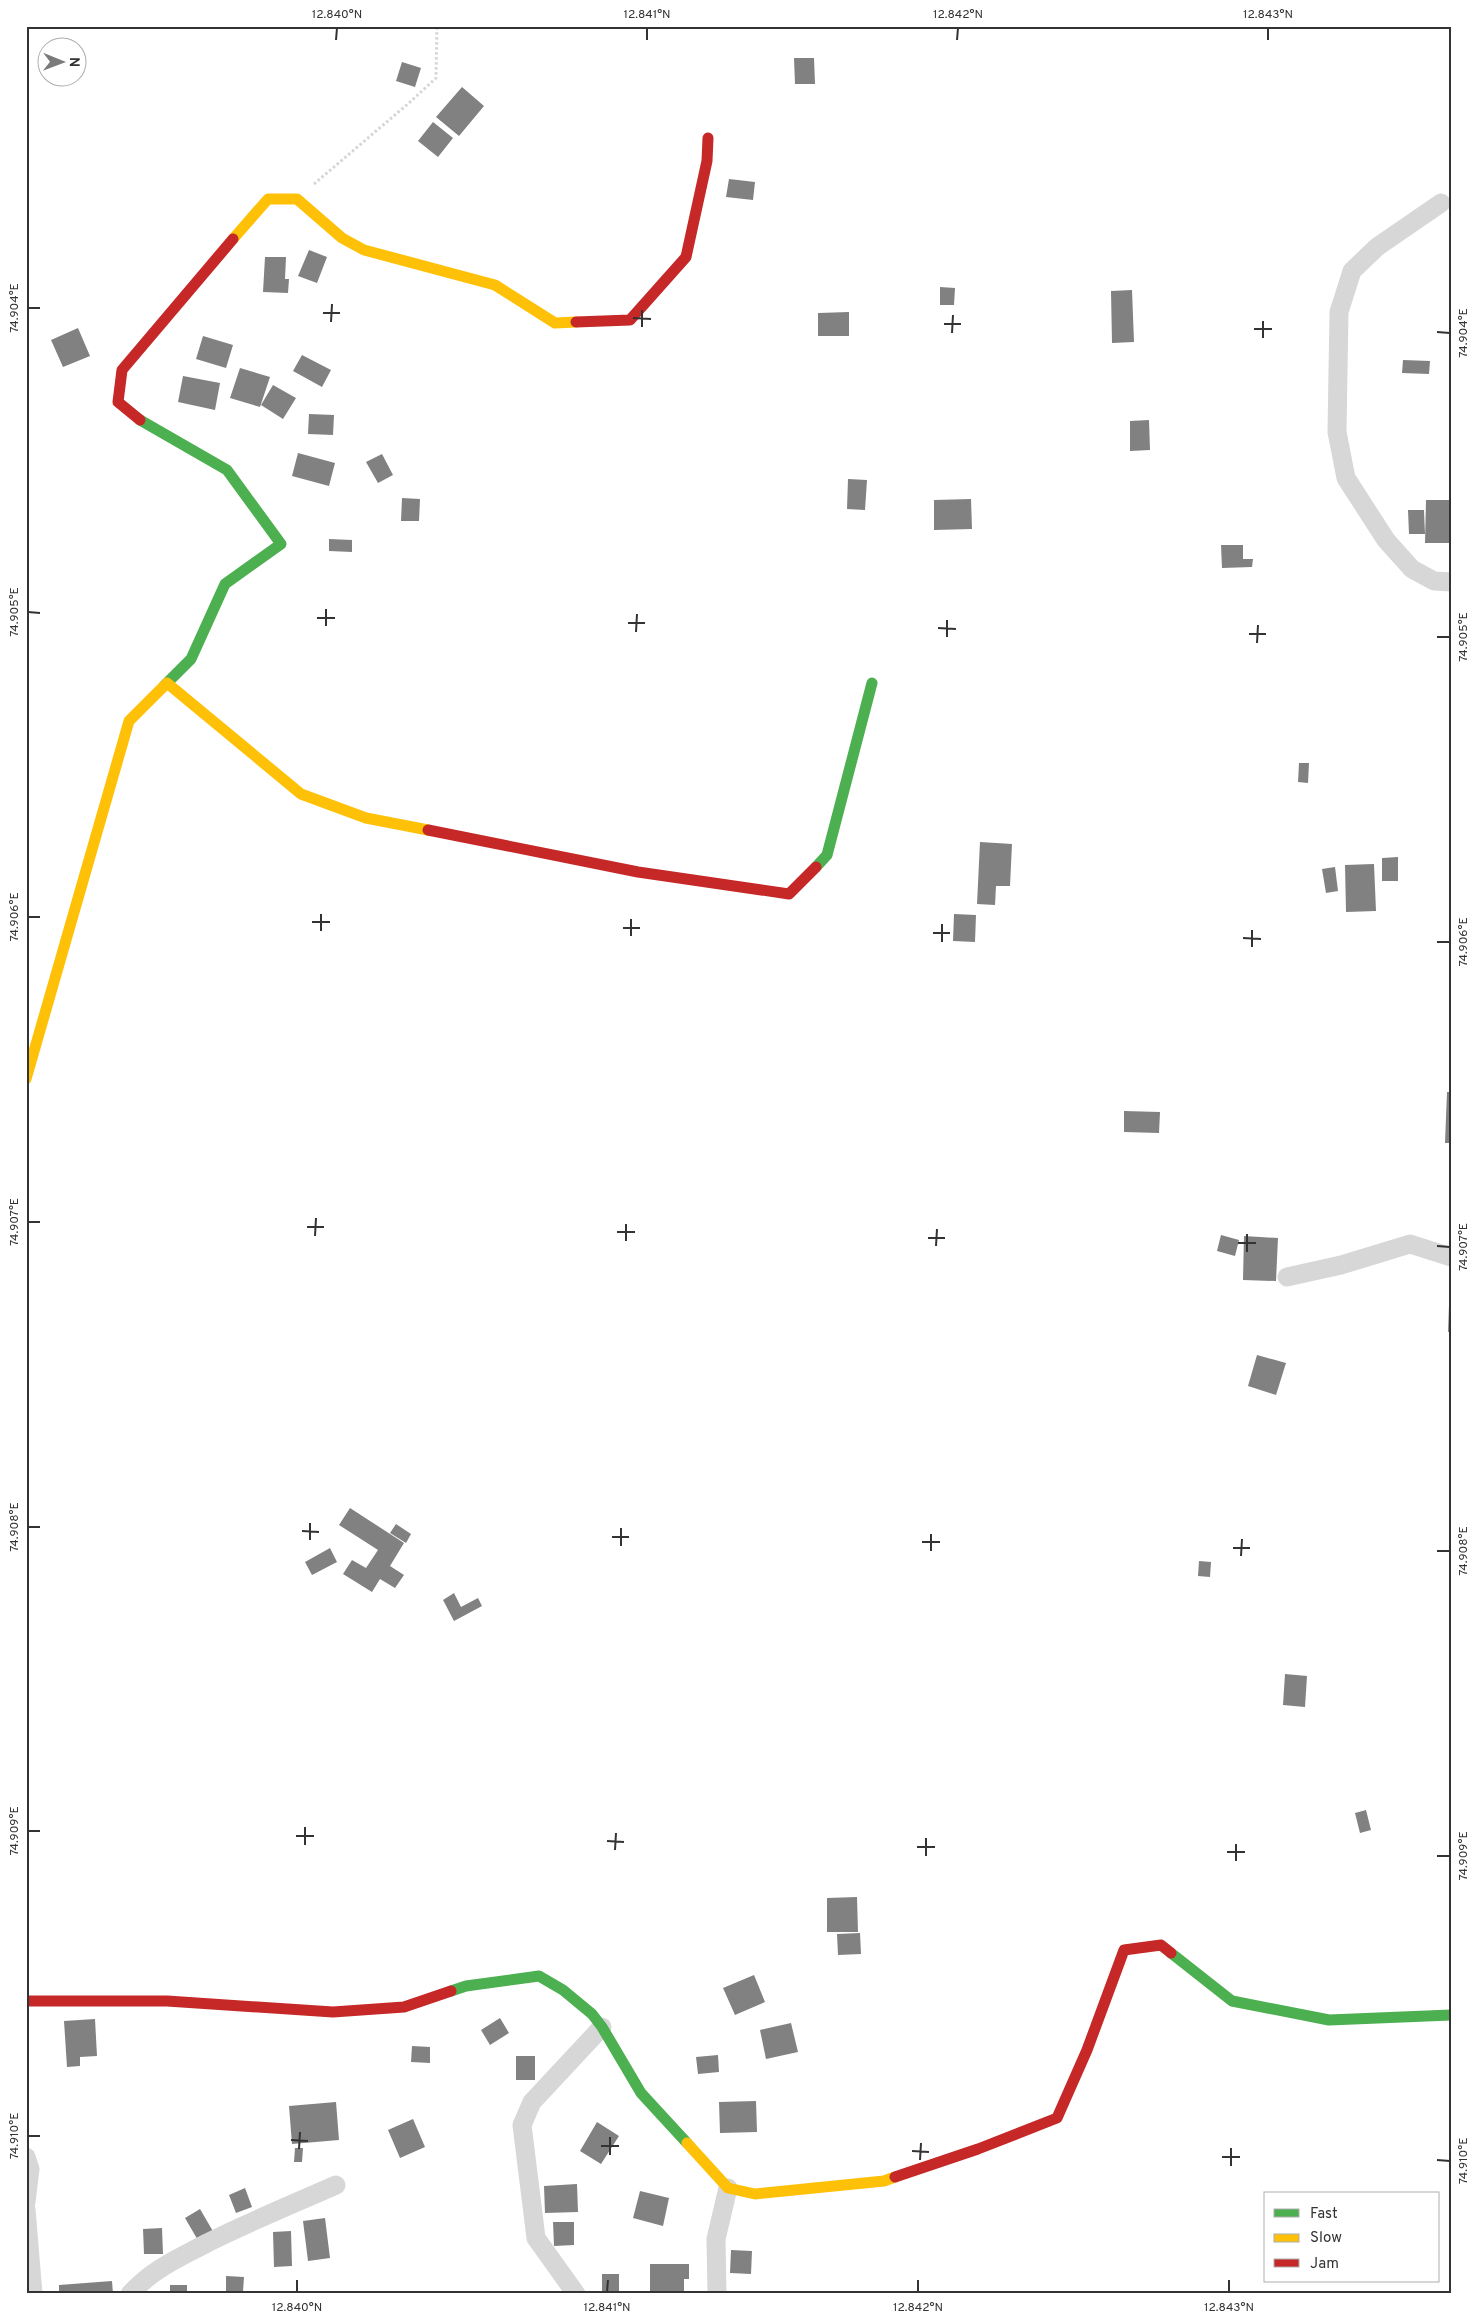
<svg xmlns="http://www.w3.org/2000/svg" width="1477" height="2320" viewBox="0 0 1477 2320" font-family="Overpass,sans-serif">
  <style>
    .building { fill: #818181 }
    .lines { fill: none; stroke-linecap: round; stroke-linejoin: round }
    .path { stroke: #d6d6d6; stroke-width: 3; stroke-dasharray: 2.5 2.5; stroke-linecap: butt }
    .street { stroke: #d7d7d7; stroke-width: 19 }
    .fast { stroke: #4caf50; stroke-width: 11 }
    .slow { stroke: #ffc107; stroke-width: 11 }
    .jam { stroke: #c62828; stroke-width: 11 }
    .ticks { fill: none; stroke: #333; stroke-width: 2 }
    .neatline { fill: none; stroke: #333; stroke-width: 2 }
    .ticks-label { font-size: 12px; text-anchor: middle; fill: #333 }
  </style>
  <rect width="100%" height="100%" fill="#fff"/>
  <path class="building" d="M794,58H814L815,84H795Z
    M402,62L421,68L415,87L396,81Z
    M462,87L484,106L459,136L436,117Z
    M433,122L453,138L438,157L418,141Z
    M729,179L755,182L753,200L726,197Z
    M309,250L327,257L317,283L298,276Z
    M265,257H286L285,279H289L288,293L263,292Z
    M940,287L955,288L954,305H940Z
    M1132,290L1134,342L1112,343L1111,291Z
    M849,312V336H818V313Z
    M78,328L90,356L63,367L51,340Z
    M203,336L233,345L226,368L196,359Z
    M302,355L331,370L322,387L293,371Z
    M1403,360L1430,361L1429,374L1402,373Z
    M240,368L270,377L260,407L230,398Z
    M183,376L220,383L215,410L178,402Z
    M273,385L296,398L283,419L261,405Z
    M309,414L334,415L333,435L308,434Z
    M1149,420L1150,450L1130,451V421Z
    M298,453L335,463L329,486L292,476Z
    M382,454L393,475L378,483L366,462Z
    M848,479L867,480L865,510L847,509Z
    M402,498L420,499L419,521H401Z
    M971,499L972,529L934,530V500Z
    M1426,500H1451V543H1425Z
    M1408,510H1424L1425,534H1409Z
    M329,539L352,540V552L329,551Z
    M1221,545H1243V559H1253L1252,567L1222,568Z
    M1299,763H1309L1308,783L1298,782Z
    M980,842L1012,844L1010,886H996L995,905L977,904Z
    M1398,857V881H1382V858Z
    M1374,864L1376,911L1346,912L1345,865Z
    M1335,867L1338,891L1326,893L1322,869Z
    M954,914L976,915L975,942L953,941Z
    M1447,1092H1451V1143H1445Z
    M1124,1111L1160,1112L1159,1133L1124,1132Z
    M1221,1235L1239,1240L1235,1256L1217,1251Z
    M1244,1236L1278,1238L1276,1281L1243,1280Z
    M1449,1305H1451V1332H1448Z
    M1257,1355L1286,1363L1276,1395L1248,1386Z
    M350,1508L404,1543L390,1566L404,1575L395,1588L380,1579L372,1592L343,1574L352,1560L366,1568L378,1550L339,1525Z
    M396,1524L411,1534L406,1543L390,1533Z
    M330,1548L337,1562L312,1575L305,1562Z
    M1199,1561L1211,1562L1210,1577L1198,1576Z
    M454,1593L461,1607L478,1598L482,1606L454,1621L443,1600Z
    M1285,1674L1307,1676L1305,1707L1283,1705Z
    M1366,1810L1371,1830L1360,1833L1355,1813Z
    M857,1897L858,1932H827V1898Z
    M860,1933L861,1954L838,1955L837,1934Z
    M754,1975L765,2002L735,2015L723,1988Z
    M500,2018L509,2033L490,2045L481,2030Z
    M95,2019L97,2056L80,2057V2066L67,2067L64,2021Z
    M791,2023L798,2052L766,2059L760,2030Z
    M412,2046L430,2047V2063L411,2062Z
    M718,2055L719,2072L698,2074L696,2057Z
    M516,2056H535V2080H516Z
    M756,2101L757,2132L720,2133L719,2102Z
    M336,2102L339,2140L292,2144L289,2106Z
    M413,2119L425,2147L400,2158L388,2130Z
    M597,2122L619,2136L601,2164L580,2151Z
    M295,2148H303L302,2162H294Z
    M577,2184L578,2212L545,2213L544,2186Z
    M245,2188L252,2207L236,2213L229,2195Z
    M640,2191L669,2198L663,2226L633,2218Z
    M200,2209L214,2233L199,2242L185,2218Z
    M325,2218L330,2258L308,2261L303,2221Z
    M553,2222H574V2245L554,2246Z
    M162,2228L163,2254H144L143,2229Z
    M291,2231L292,2266L274,2267L273,2232Z
    M731,2250L752,2251L751,2274L730,2273Z
    M650,2264H689V2279H684V2294H650Z
    M602,2274H619V2293H602Z
    M226,2276L244,2277L243,2292L226,2291Z
    M112,2281L113,2294H59V2285Z
    M170,2285H187V2294H170Z"/>
  <g class="lines">
    <path class="path" d="M314,184L409,103L436,78L437,26"/>
    <path class="street" d="M1441,203L1377,247L1352,271L1339,312L1337,432L1346,478L1386,540L1412,569L1434,581L1451,582
      M1287,1277L1341,1265L1410,1244L1451,1257
      M26,2157L30,2169L26,2202
      M26,2209L33,2294
      M130,2294C153,2269 177,2259 207,2243C249,2222 293,2204 336,2185
      M576,2294L536,2238L522,2125L532,2102L602,2027
      M717,2294L716,2239L728,2188"/>
    <path class="fast" d="M140,420L227,470L281,544L225,584L191,659L164,686
      M816,867L827,855L872,683
      M1171,1953L1232,2001L1329,2020L1451,2015
      M451,1991L466,1986L539,1976L563,1990L592,2014L602,2027L641,2093L687,2143"/>
    <path class="slow" d="M233,239L268,199H297L342,238L364,250L495,285L555,323L576,322
      M167,683L301,794L366,818L428,830
      M26,1079L129,721L164,686
      M687,2143L728,2188L755,2194L884,2181L895,2177"/>
    <path class="jam" d="M576,322L630,320L686,257L707,161L708,138
      M140,420L118,402L122,370L233,239
      M428,830L638,872L789,894L816,867
      M26,2001H167L333,2012L404,2007L451,1991
      M895,2177L978,2149L1057,2118L1087,2050L1124,1950L1161,1945L1171,1953"/>
  </g>
  <path class="ticks" d="M336,40L337,28M647,40V28M957,40L958,28M1268,40V28M28,308H40M323,313H340M633,318L651,319M331,322L332,304M944,324H961M642,327V310M1254,329H1272M1437,332L1450,333M952,333L953,315M1263,338V321M28,612L40,613M317,618H335M628,623H645M326,626V609M938,628L956,629M636,632L637,614M1249,634H1266M947,637V620M1437,637H1450M1257,643L1258,625M28,917H40M312,922H330M623,928H640M321,931V914M933,933H950M631,936V919M1243,938L1261,939M942,942V924M1437,942H1450M1252,947V930M28,1222H40M307,1227H324M617,1232H635M315,1236L316,1218M928,1238H945M626,1241V1224M1238,1243H1256M936,1246L937,1229M1437,1246L1450,1247M1247,1252V1234M28,1527H40M302,1531L319,1532M612,1537H629M310,1540V1523M922,1542H940M621,1546V1528M1233,1548H1250M931,1551V1534M1437,1551H1450M1241,1556L1242,1539M28,1831H40M296,1836H314M607,1841L624,1842M305,1845V1827M917,1847H935M615,1850L616,1833M1227,1852H1245M926,1856V1838M1437,1856H1450M1236,1861V1844M28,2136H40M291,2140L308,2141M601,2146H619M299,2149L300,2132M912,2151L929,2152M610,2155V2137M1222,2157H1240M920,2160L921,2143M1437,2160L1450,2161M1231,2166V2148M297,2292V2280M607,2292L608,2280M918,2292V2280M1229,2292V2280"/>
  <rect width="1477" height="2320" fill="none" stroke="#ffffff" stroke-width="55"/>
  <rect x="1264" y="2192" width="175" height="90" fill="#ffffff" stroke="#adadad"/>
  <rect x="1274" y="2209" width="25" height="8" fill="#4caf50" stroke="#adadad"/>
  <text x="1310" y="2218" font-size="15" fill="#333333">Fast</text>
  <rect x="1274" y="2234" width="25" height="8" fill="#ffc107" stroke="#adadad"/>
  <text x="1310" y="2242" font-size="15" fill="#333333">Slow</text>
  <rect x="1274" y="2259" width="25" height="8" fill="#c62828" stroke="#adadad"/>
  <text x="1310" y="2268" font-size="15" fill="#333333">Jam</text>
  <g transform="translate(62 62) rotate(91)"><circle r="24" fill="#ffffff" stroke="#adadad"/>
  <path d="M0-4L9 19L0 12L-9 19Z" fill="#7a7a7a"/>
  <text y="-8" font-size="14" font-weight="bold" text-anchor="middle" fill="#333333">N</text>
  </g>
  <rect x="28" y="28" width="1422" height="2264" class="neatline"/>
  <g class="ticks-label">
    <text x="337" y="18">12.840°N</text>
    <text x="647" y="18">12.841°N</text>
    <text x="958" y="18">12.842°N</text>
    <text x="1268" y="18">12.843°N</text>
    <text transform="translate(14 308) rotate(-90)" y="4">74.904°E</text>
    <text transform="translate(1463 333) rotate(-90)" y="4">74.904°E</text>
    <text transform="translate(14 612) rotate(-90)" y="4">74.905°E</text>
    <text transform="translate(1463 637) rotate(-90)" y="4">74.905°E</text>
    <text transform="translate(14 917) rotate(-90)" y="4">74.906°E</text>
    <text transform="translate(1463 942) rotate(-90)" y="4">74.906°E</text>
    <text transform="translate(14 1222) rotate(-90)" y="4">74.907°E</text>
    <text transform="translate(1463 1247) rotate(-90)" y="4">74.907°E</text>
    <text transform="translate(14 1527) rotate(-90)" y="4">74.908°E</text>
    <text transform="translate(1463 1551) rotate(-90)" y="4">74.908°E</text>
    <text transform="translate(14 1831) rotate(-90)" y="4">74.909°E</text>
    <text transform="translate(1463 1856) rotate(-90)" y="4">74.909°E</text>
    <text transform="translate(14 2136) rotate(-90)" y="4">74.910°E</text>
    <text transform="translate(1463 2161) rotate(-90)" y="4">74.910°E</text>
    <text x="297" y="2311">12.840°N</text>
    <text x="607" y="2311">12.841°N</text>
    <text x="918" y="2311">12.842°N</text>
    <text x="1229" y="2311">12.843°N</text>
  </g>
</svg>
